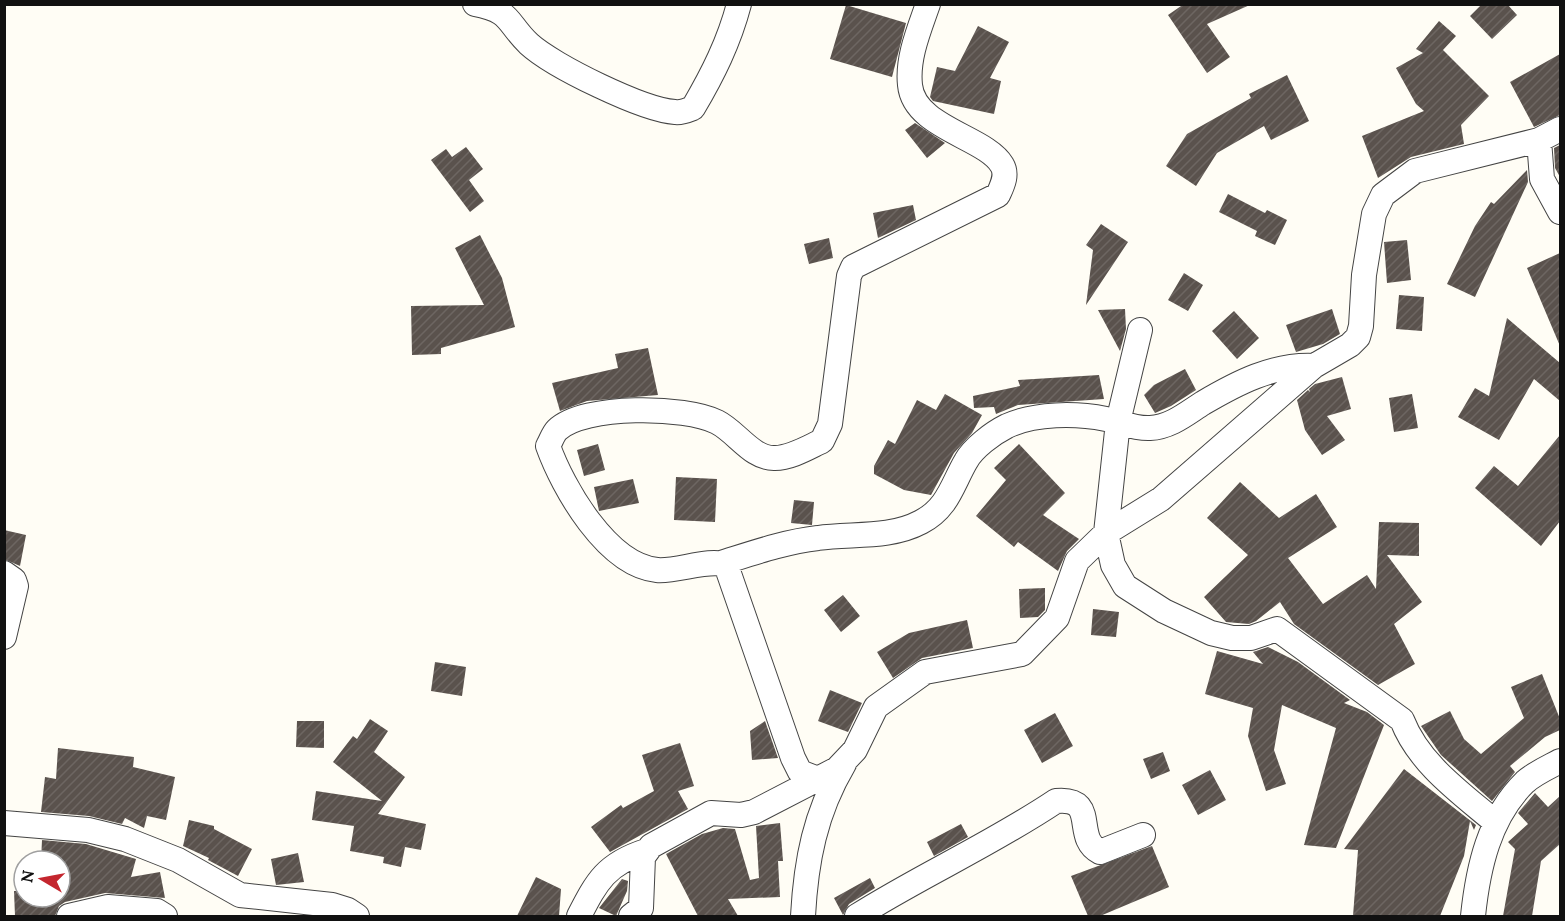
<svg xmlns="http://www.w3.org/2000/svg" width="1565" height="921" viewBox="0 0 1565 921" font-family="Lora,serif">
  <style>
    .building { fill: url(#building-hatch) }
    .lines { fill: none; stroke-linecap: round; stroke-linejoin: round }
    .minor-casing { stroke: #444; stroke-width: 26 }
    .minor { stroke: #fff; stroke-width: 24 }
  </style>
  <defs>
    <pattern id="building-hatch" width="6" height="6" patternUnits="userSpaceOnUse" patternTransform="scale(1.5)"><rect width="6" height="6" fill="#5a524d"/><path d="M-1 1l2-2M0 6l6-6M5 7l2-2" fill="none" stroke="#6d6662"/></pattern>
  </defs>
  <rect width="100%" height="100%" fill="#fffdf5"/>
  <path class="building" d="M1184,4H1252L1207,24L1230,57L1207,73L1168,15Z
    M1482,4H1507L1517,15L1492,39L1470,16Z
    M846,5L906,23L892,77L830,59Z
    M1439,21L1456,36L1443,50L1489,96L1461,125L1464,144L1411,157L1378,178L1362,136L1424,111L1416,104L1396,68L1423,53L1416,49Z
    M978,26L1009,42L990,78L1001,81L994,114L933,101L930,97L937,67L955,71Z
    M1560,54V115L1534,127L1510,82Z
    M1287,75L1309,121L1271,140L1264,126L1217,153L1196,186L1166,166L1187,134L1251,98L1249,94Z
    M915,123L945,143L927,158L905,130Z
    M1560,145V177L1555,168L1554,148Z
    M466,147L483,169L469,180L484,201L470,212L431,160L446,149L452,157Z
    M1527,170L1528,182L1475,297L1447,284L1475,226L1491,202L1494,204Z
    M1228,194L1265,213L1267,210L1287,220L1275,245L1255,236L1257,231L1219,212Z
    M913,205L916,220L878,238L873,213Z
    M1101,224L1128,242L1086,305L1093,250L1086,245Z
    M480,235L502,278L515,327L441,348V354L412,355L411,306L484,305L455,248Z
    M829,238L833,258L809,264L804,244Z
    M1407,240L1411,280L1387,283L1384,242Z
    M1560,253V346L1527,268Z
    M1184,273L1203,285L1188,311L1168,300Z
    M1399,295L1424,297L1422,331L1396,329Z
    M1125,309L1126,329L1120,351L1098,310Z
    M1332,309L1340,334L1323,344L1296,352L1286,325Z
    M1234,311L1259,338L1237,359L1212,331Z
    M1507,318L1560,363V401L1534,379L1499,440L1458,417L1475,388L1489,396Z
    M648,348L658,395L587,401L560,411L552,383L618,368L615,354Z
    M1185,369L1196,390L1171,406L1155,413L1144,395L1154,385Z
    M1099,375L1104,399L1018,405L996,414L994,407L974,408L973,396L1020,386L1018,380Z
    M1342,377L1351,409L1327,416L1345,440L1322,455L1305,430L1297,400L1308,390L1310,392L1309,389L1315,384Z
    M945,394L982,415L972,433L954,453L931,495L904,490L874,474V466L888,440L895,444L917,400L936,410Z
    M1412,394L1418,428L1394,432L1389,398Z
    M1560,435V521L1541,546L1475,488L1494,466L1518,486Z
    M598,444L605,470L584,476L577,450Z
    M1019,444L1065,493L1043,515L1079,539L1067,551L1058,571L1018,542L1014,547L976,516L1006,480L994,468Z
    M676,477L717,479L715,522L674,520Z
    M633,479L639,503L599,511L594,487Z
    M1240,482L1279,518L1316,494L1337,527L1288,558L1323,604L1367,575L1376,589L1379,522L1419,523V556L1387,555L1422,602L1394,624L1415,664L1378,685L1294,624L1280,602L1256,621L1249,624L1226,622L1204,597L1248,555L1207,518Z
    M794,500L814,502L812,525L791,523Z
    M4,530L26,535L20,566L4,559Z
    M1045,588V610L1038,617L1020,618L1019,589Z
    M843,595L860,616L841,632L824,610Z
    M1093,609L1119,612L1116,637L1091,635Z
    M967,620L973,648L922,658L893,678L877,652L909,633Z
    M1268,647L1298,662L1350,700L1344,703L1367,712L1384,725L1336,848L1304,845L1336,728L1282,705L1274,750L1286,784L1266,791L1248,736L1253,708L1205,694L1217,651L1263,664L1253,652Z
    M435,662L466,667L462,696L431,691Z
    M1542,674L1560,719V730L1545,737L1510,766L1515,772L1492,801L1441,755L1421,726L1450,711L1464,739L1481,754L1524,718L1511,687Z
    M830,690L862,703L848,732L818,721Z
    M1055,713L1073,746L1042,763L1024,730Z
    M370,719L388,731L374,752L405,777L378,814L426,824L421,850L405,847L401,867L383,863L384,857L350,851L354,826L312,820L316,791L382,801L333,762L353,736L357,739Z
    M297,721H324V748L296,747Z
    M765,721L778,758L752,760L750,731Z
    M680,743L694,786L678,791L688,809L610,852L591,827L621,805L623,808L654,791L642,755Z
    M58,748L134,757L133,767L175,777L166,820L147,816L144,828L125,818L122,824L89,816L41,812L45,777L56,779Z
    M1163,752L1170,771L1151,779L1143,759Z
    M1404,769L1476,825L1474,830L1470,821L1464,856L1440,916H1353L1358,850L1344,849Z
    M1210,770L1226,800L1198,815L1182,785Z
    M1535,793L1548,807L1560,796V844L1541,861L1532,916H1503L1515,849L1508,842L1528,824L1518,813Z
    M189,820L214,826V829L252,849L238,876L208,860L209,858L183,846Z
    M780,823L783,861H778L780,897L728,899L738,916H698L666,854L702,834L723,828L735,829L750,880L759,878L756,826Z
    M961,824L968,837L934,856L927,842Z
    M42,840L86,844L136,859L131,877L160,872L165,898L105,893L65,902L59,906L55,916H15L14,891H20L22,861H28H24V897H60V861H41Z
    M1152,846L1169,887L1100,916H1088L1071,876Z
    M298,853L304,882L276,885L271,859Z
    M536,877L561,889L559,916H517Z
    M870,878L875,888L849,904L843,915L834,898Z
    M622,879L628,881L627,891L616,916L599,908Z"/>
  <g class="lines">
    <g class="minor-casing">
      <path id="minor" d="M475,4C512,11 506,22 529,44C553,66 643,110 675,112C681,113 688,110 693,108C713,74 729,42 739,4
        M1539,140L1542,179L1560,212
        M1140,330L1118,422L1106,533L1113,565L1125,586L1164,611L1211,633L1232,638H1251L1277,629L1402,720C1419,764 1461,793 1495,822
        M721,563C753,553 784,542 818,538C851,533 889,539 921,522C948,508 952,485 966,461C973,448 993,433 1007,426C1035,413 1076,413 1106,419C1120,422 1136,429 1150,428C1171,427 1187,413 1203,403C1237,383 1273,364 1314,366
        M4,573L14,580L16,586L4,637
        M818,779L800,772L793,758L726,565C710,558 676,572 657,570C607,565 563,488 548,446C551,441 553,434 557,430C584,404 686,406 717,422C737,432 752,459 775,458C791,458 809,447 822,441L830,424L849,276L853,267L998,195C1002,186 1008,175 1002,165C986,137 914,128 910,85C907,58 919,30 928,4
        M4,823L88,830L125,839L178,860L240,895L332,905L348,910L357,916
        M69,916L108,907L157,911L165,916
        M579,916C597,881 606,864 646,851
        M631,916L641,908L643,857L651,846L711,813L741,815L754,812L837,769L855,750L876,707L925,672L1022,654L1057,618L1077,561L1106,533L1161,499L1314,366L1350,345L1358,337L1361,326L1364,275L1374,214L1383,195L1415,171L1539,140L1560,129
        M803,916C806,861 815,813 844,764
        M857,916C922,875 992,844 1056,801C1100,797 1072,838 1100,852L1143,835
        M1473,916C1478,868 1489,817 1525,782C1535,773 1549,767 1560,761"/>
    </g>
    <use href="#minor" class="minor"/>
  </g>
  <rect width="1565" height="921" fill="none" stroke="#111111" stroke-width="12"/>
  <g transform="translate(42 879) rotate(280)"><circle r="28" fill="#ffffff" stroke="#a0a0a0" stroke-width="1.5"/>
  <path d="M0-4.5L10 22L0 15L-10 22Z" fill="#c4262e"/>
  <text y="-9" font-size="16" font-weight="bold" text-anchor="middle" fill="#111111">N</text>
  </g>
</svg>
